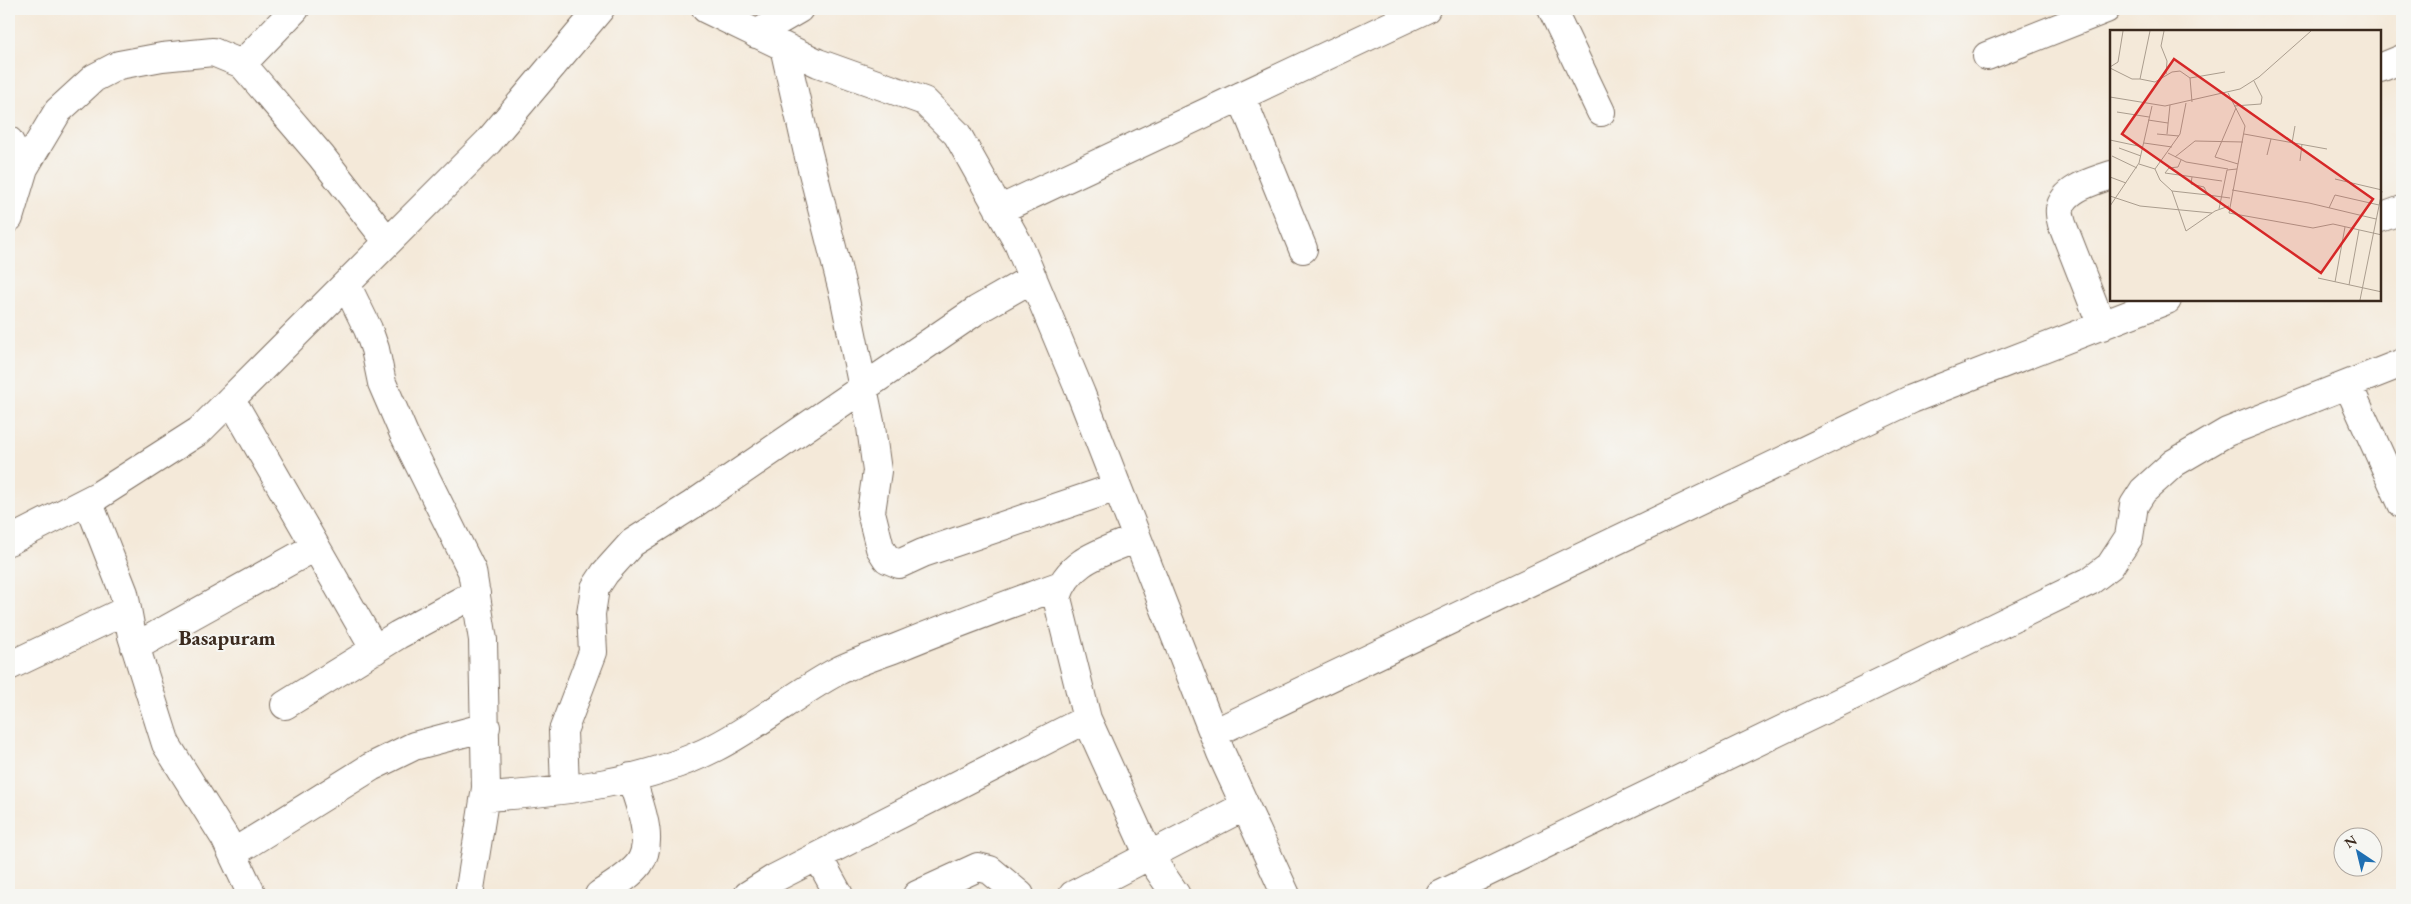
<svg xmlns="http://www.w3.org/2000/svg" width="2411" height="904" viewBox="0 0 2411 904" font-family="'EB Garamond',serif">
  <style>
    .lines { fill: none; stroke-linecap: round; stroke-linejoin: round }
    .minor-casing { stroke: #7c6d5f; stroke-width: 30 }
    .minor { stroke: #fff; stroke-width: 28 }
    .labels { text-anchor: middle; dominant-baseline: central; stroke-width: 4; stroke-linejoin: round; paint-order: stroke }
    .quarter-label { font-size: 21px; font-weight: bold; fill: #3b2a1e; stroke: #f6f6f2 }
    .inset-road { fill: none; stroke: #aa9d8e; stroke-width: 1 }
    .view { fill: #d62828; fill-opacity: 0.15; stroke: #d62828; stroke-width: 2.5 }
    .inset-edge { fill: none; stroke: #3b2a1e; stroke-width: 2.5 }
  </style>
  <rect width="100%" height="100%" fill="#f6f6f2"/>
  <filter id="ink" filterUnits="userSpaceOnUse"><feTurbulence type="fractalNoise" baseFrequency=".02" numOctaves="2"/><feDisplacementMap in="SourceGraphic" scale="10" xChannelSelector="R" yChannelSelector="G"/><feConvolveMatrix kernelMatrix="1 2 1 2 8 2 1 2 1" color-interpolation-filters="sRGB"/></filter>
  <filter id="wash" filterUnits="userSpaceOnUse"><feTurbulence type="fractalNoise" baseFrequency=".0096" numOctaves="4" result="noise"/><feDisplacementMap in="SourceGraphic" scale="20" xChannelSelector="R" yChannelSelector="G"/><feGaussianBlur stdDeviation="1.12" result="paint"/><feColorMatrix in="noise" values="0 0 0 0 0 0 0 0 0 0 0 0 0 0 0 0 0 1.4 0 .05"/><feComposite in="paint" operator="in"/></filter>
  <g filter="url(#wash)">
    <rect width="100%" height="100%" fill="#f4e9d9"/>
  </g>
  <g filter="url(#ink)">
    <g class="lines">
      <g class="minor-casing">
        <path id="minor" d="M706,9L818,63L924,101L957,134L1018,243L1081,394L1221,753L1286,895
          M1552,9L1601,112
          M756,34L799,9
          M784,47L807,149L844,295L871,427L877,471L871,512L880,548L887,559L899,564L923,553L1117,487
          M1987,56L2106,9
          M242,64L295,9
          M2380,68L2402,59
          M1241,96L1303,249
          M9,141L24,168
          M999,210L1426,9
          M9,218L24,168L58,111L94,78L119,65L162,57L213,52L242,64L255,79L321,156L388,242
          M2380,218L2402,210
          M346,284L368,329L375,349L382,383L404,434L472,571L483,640L486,788L469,895
          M2102,326L2062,224C2061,220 2059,213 2060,209C2064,188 2095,181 2111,175
          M2348,385L2402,504
          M231,399L375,650
          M88,501L124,593L132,636L166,744L225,838L252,895
          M1137,538C1104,552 1067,560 1057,598L1087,719L1149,856L1176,895
          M9,541L99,495L199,431L488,142L600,9
          M135,647L315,547
          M9,666L127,610
          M285,705L398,635L476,593
          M1214,733L1912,399L2167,300
          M565,789L563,731L593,652L591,614L595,588L605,573L632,543L692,505L977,310L1033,278
          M485,797C562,792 646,783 716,747C759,725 796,693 838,671C858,661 881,654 901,646C954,624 1007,605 1061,585
          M233,853L371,767L414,746L486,727
          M818,857L839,895
          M599,895C612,886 629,877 639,864C656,840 638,802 631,777
          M748,895L775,878L1087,719
          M917,895L978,867L990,870L1020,895
          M1073,895L1245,806
          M1440,895L2090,581L2110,566L2129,537L2134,505L2143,491L2174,463L2227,432L2402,363"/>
      </g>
      <use href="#minor" class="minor"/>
    </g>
  </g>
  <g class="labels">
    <g class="quarter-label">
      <text x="227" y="637">Basapuram</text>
    </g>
  </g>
  <g transform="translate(2110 30)">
    <rect width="271" height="271" fill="#f4e9d9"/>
    <path class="inset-road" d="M54,1L51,16L57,31L56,44M0,37L8,32L13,1M0,38L22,49H30L40,1M80,48L115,42M30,49L45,52L62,42L70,41L80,48L82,72M118,63L135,96L119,183L203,198L223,194L272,205M0,67L55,76L130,59L149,47L201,1M124,76L151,74L152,67L144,51M126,78L105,127L128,134M7,82L39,87M38,90L58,93M47,104L69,106M57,104L60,75M134,104L217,119M0,110L33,117M34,113L62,117M182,113L185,96M9,118L31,126M58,123L76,132L118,139M157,125L161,109M2,126L27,138M65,127L85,111L133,112M71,130L68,137L59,138L55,143L112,151M190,131L192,114M29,134L45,139L50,150L62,161L76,201L105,181L119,176M45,139L70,104L76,73M0,147L16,153M82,147L81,154L94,157L98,165L120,168M225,149L272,160M122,160L199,173L266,189M62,161L98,165M0,166L30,176L102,183M0,176L29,133L42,76M219,178L225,165L269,175M109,179L117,140L127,139M208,248L272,262M225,252L235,197M239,255L249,200M250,270L272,161"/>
    <path class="view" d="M64,29L263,169L211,243L12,104Z"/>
    <rect width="271" height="271" class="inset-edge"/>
  </g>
  <rect width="2411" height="904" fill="none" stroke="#f6f6f2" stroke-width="30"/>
  <g transform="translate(2358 852) rotate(325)"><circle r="24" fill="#f6f6f2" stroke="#aba49d"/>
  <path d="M0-4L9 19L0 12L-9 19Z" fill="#1f6fb2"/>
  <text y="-8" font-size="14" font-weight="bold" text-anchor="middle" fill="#3b2a1e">N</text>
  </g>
</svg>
